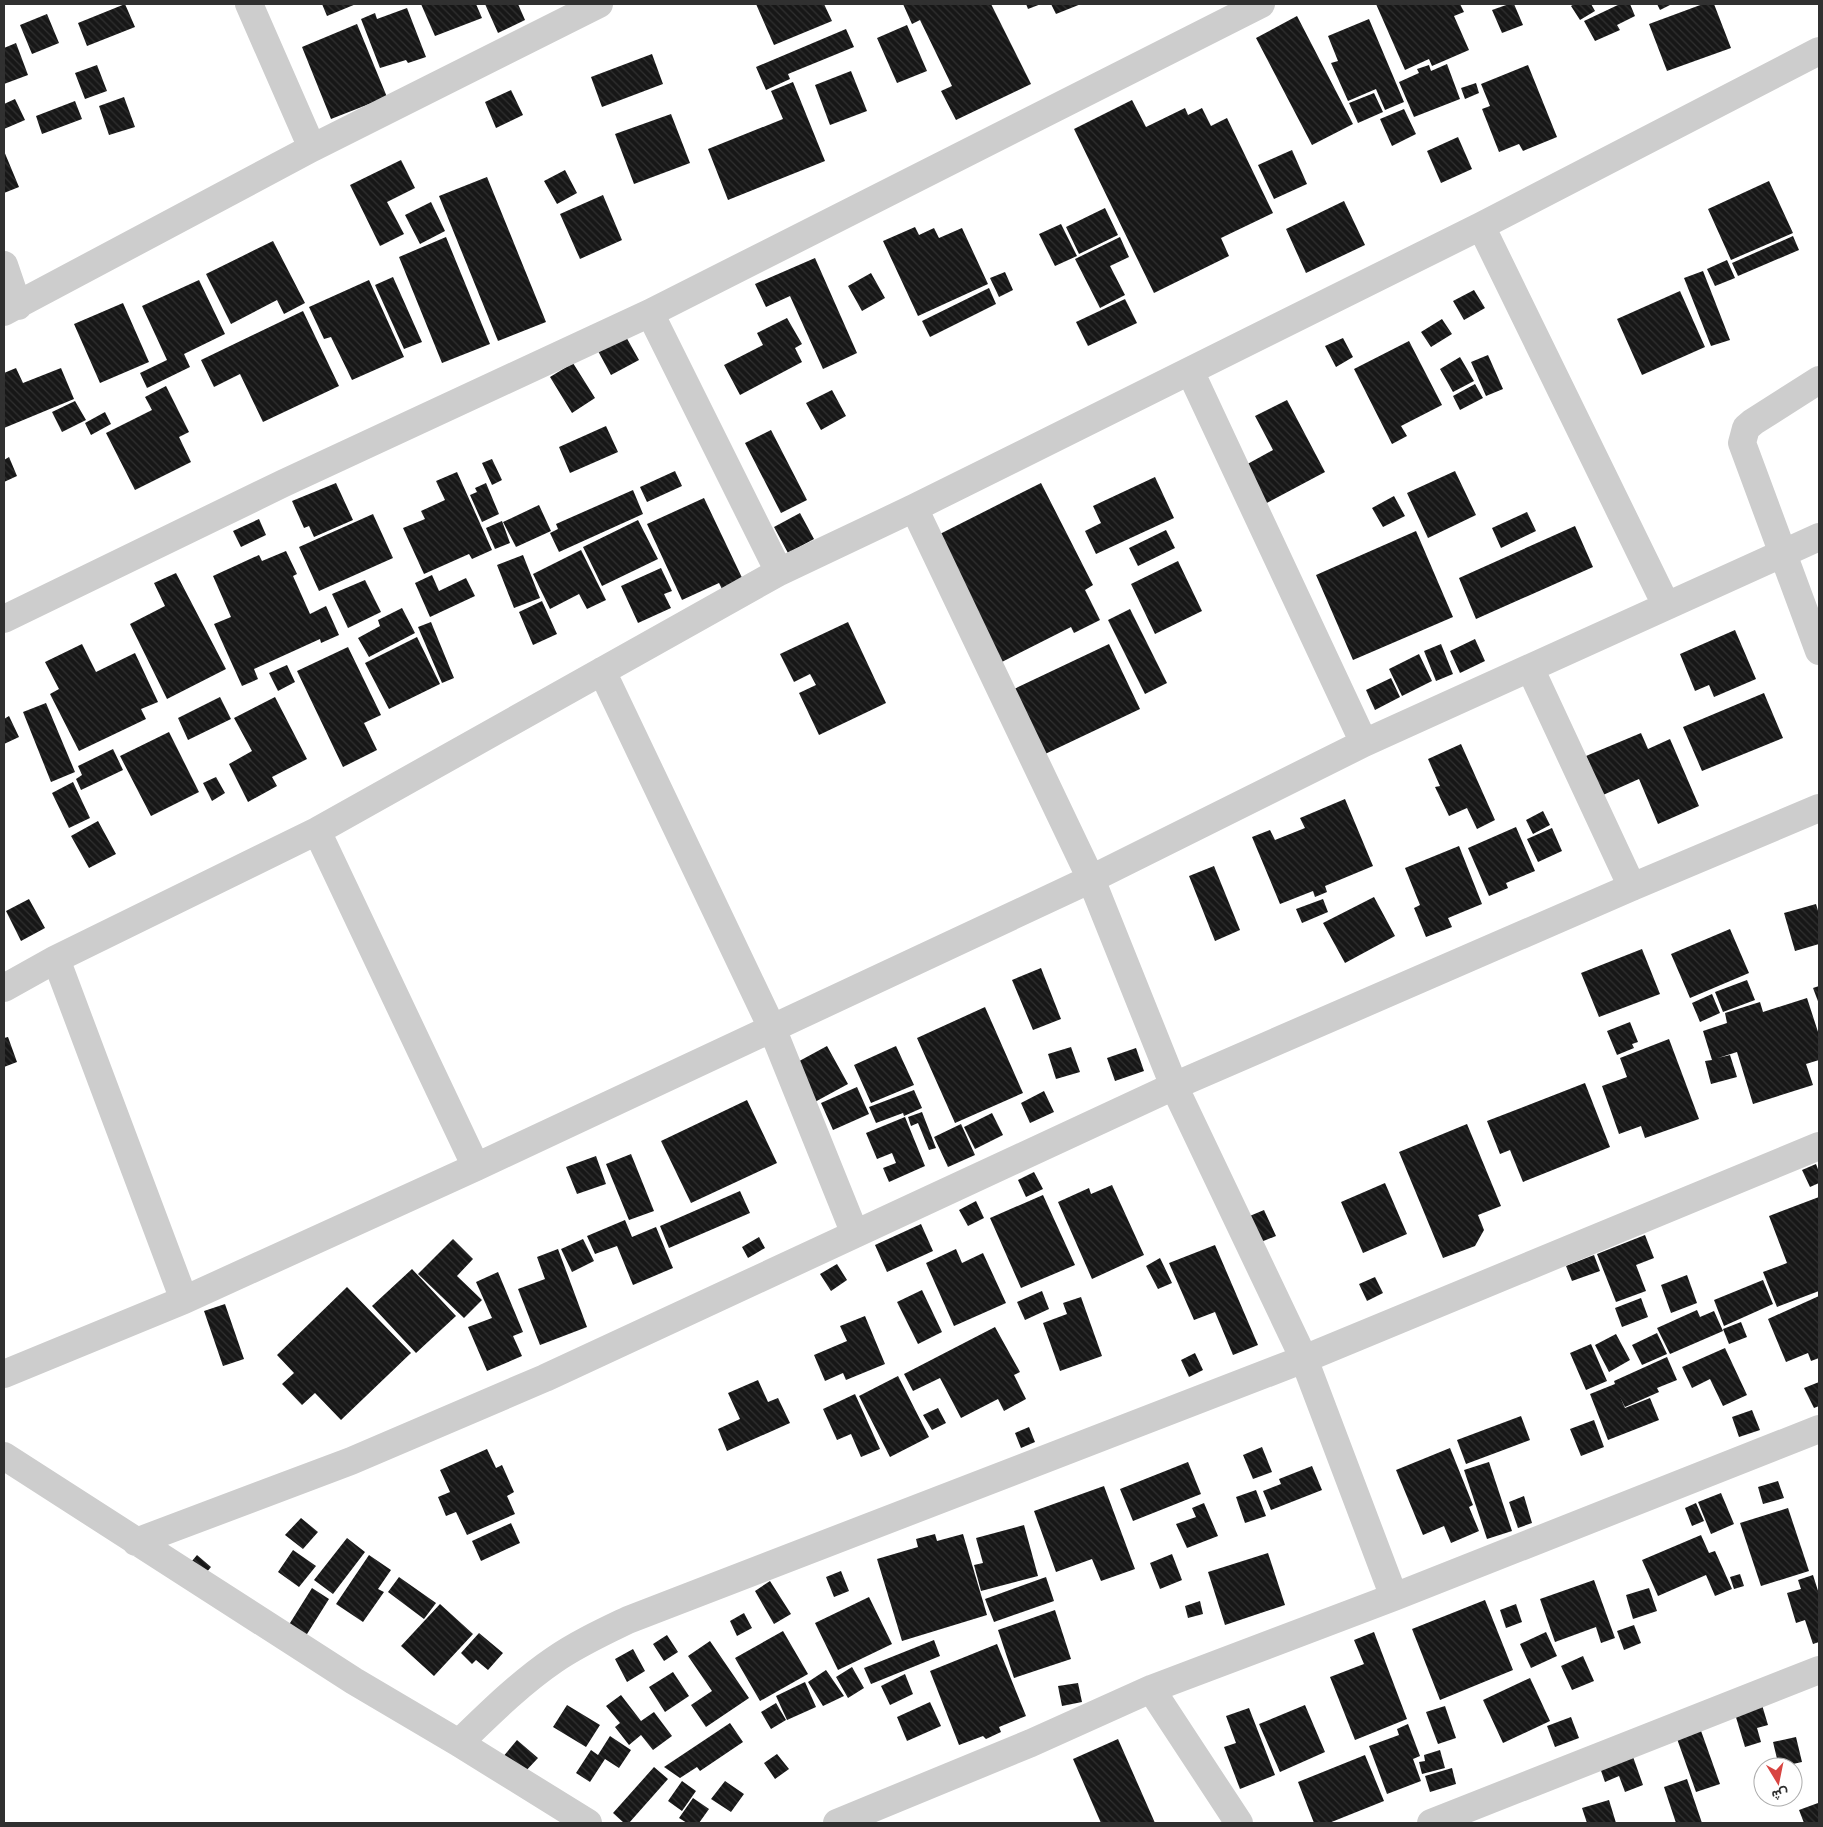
<svg xmlns="http://www.w3.org/2000/svg" width="1823" height="1827" viewBox="0 0 1823 1827" font-family="'Fira Sans',Vazirmatn,sans-serif">
  <style>
    .building { fill: url(#building-back-hatch) }
    .lines { fill: none; stroke-linecap: round; stroke-linejoin: round }
    .minor { stroke: #cdcdcd; stroke-width: 28 }
  </style>
  <defs>
    <pattern id="building-back-hatch" width="6" height="6" patternUnits="userSpaceOnUse" patternTransform="scale(1.25)"><rect width="6" height="6" fill="#171717"/><path d="M-1 5l2 2M0 0l6 6M5-1l2 2" fill="none" stroke="#303030"/></pattern>
  </defs>
  <rect width="100%" height="100%" fill="#fff"/>
  <path class="building" d="M125,4L135,27L87,46L78,23Z
    M322,4H356L327,16Z
    M421,4H476L482,18L435,36Z
    M485,4H518L525,20L498,33Z
    M756,4H824L832,21L774,45Z
    M903,4H991L1031,84L956,120L941,91L952,86L920,20L912,24Z
    M1026,4H1041L1028,9Z
    M1051,4H1081L1056,14Z
    M1376,4H1401L1402,5L1406,4H1460L1464,12L1454,16L1469,50L1432,66L1429,59L1405,70Z
    M1509,4H1514L1523,25L1502,33L1492,10Z
    M1574,4H1591L1595,11L1580,20L1571,6Z
    M1620,4H1630L1635,16L1617,25L1620,30L1595,41L1584,21Z
    M1657,4H1672L1660,10Z
    M1703,4H1714L1731,48L1667,71L1649,24Z
    M407,8L426,57L408,63L406,60L380,68L361,19L375,13L377,19Z
    M47,14L59,43L32,54L20,25Z
    M1297,16L1353,124L1312,145L1256,38Z
    M1369,19L1404,102L1385,110L1376,89L1348,101L1331,63L1338,61L1328,36Z
    M357,24L387,97L331,119L302,47Z
    M907,25L927,71L897,83L877,38Z
    M846,29L854,47L788,74L790,79L766,90L756,67Z
    M16,43L28,75L4,84V48Z
    M652,54L663,84L602,107L591,77Z
    M1447,64L1460,99L1414,117L1399,82L1419,73L1417,69L1429,65L1431,71Z
    M97,65L107,91L85,99L75,73Z
    M1528,65L1557,137L1523,151L1519,144L1499,152L1482,109L1490,106L1481,84Z
    M851,71L867,111L830,125L815,85Z
    M793,82L825,161L728,200L708,149L783,119L771,91Z
    M1476,83L1479,93L1465,99L1461,88Z
    M511,90L523,115L496,128L485,102Z
    M1374,93L1383,112L1358,123L1349,103Z
    M124,97L135,127L109,135L99,106Z
    M15,99L25,120L4,129V104Z
    M1132,100L1146,127L1185,108L1188,115L1202,108L1211,126L1227,118L1273,213L1221,238L1229,256L1154,293L1074,129Z
    M75,101L82,119L42,134L36,116Z
    M1404,109L1416,134L1392,146L1380,119Z
    M671,114L690,163L634,184L615,134Z
    M1458,137L1472,169L1441,183L1427,151Z
    M1292,150L1307,184L1274,199L1258,165Z
    M4,151L19,187L4,193Z
    M401,160L415,188L387,202L404,234L380,246L350,185Z
    M565,170L577,193L557,204L544,181Z
    M487,177L546,322L498,341L439,196Z
    M1769,181L1793,233L1731,260L1708,209Z
    M603,195L622,240L580,259L560,214Z
    M1344,201L1365,245L1306,273L1286,229Z
    M431,202L445,231L420,244L405,215Z
    M1105,208L1118,235L1079,254L1066,227Z
    M1061,224L1077,256L1055,266L1039,234Z
    M915,227L919,235L934,228L939,238L962,228L988,284L918,316L883,241Z
    M1793,236L1799,250L1738,276L1732,263Z
    M446,237L490,344L442,363L399,257Z
    M1120,237L1129,257L1110,266L1125,295L1100,308L1075,259Z
    M273,241L305,303L284,314L277,300L231,324L206,274Z
    M815,258L857,353L823,369L790,296L766,307L755,284Z
    M1727,260L1735,278L1715,286L1707,269Z
    M1703,271L1730,340L1711,346L1684,278Z
    M1005,272L1013,290L999,297L990,278Z
    M871,273L885,298L862,311L848,286Z
    M393,277L422,342L404,349L375,285Z
    M199,280L225,334L184,354L190,367L147,388L140,373L167,360L142,306Z
    M369,280L404,357L352,380L331,337L324,339L309,307Z
    M989,288L996,304L930,337L922,321Z
    M1474,290L1485,308L1464,320L1453,301Z
    M1680,291L1705,347L1642,375L1617,319Z
    M1125,299L1137,323L1088,346L1076,322Z
    M123,303L149,362L100,383L74,324Z
    M303,311L339,386L263,422L240,374L214,387L201,360Z
    M787,318L802,344L795,348L802,362L740,395L724,365L763,345L757,333Z
    M1442,319L1452,334L1431,347L1421,332Z
    M625,335L639,360L611,375L598,351Z
    M1343,338L1353,357L1336,367L1325,346Z
    M1409,341L1442,405L1401,426L1407,436L1392,444L1354,369Z
    M1488,355L1503,389L1486,396L1471,362Z
    M1460,357L1474,381L1453,392L1440,369Z
    M573,363L595,398L572,413L550,377Z
    M16,368L23,383L61,368L74,399L4,428V373Z
    M1475,384L1483,398L1460,410L1453,396Z
    M166,386L189,432L179,437L191,462L135,490L106,433L152,410L145,397Z
    M832,390L846,416L821,430L806,403Z
    M1287,400L1325,472L1263,505L1242,467L1273,450L1255,416Z
    M75,401L86,420L62,432L52,412Z
    M105,412L111,424L91,435L85,423Z
    M606,426L618,452L570,473L559,447Z
    M771,430L807,500L781,513L745,443Z
    M9,457L17,476L4,482V460Z
    M492,459L502,480L492,485L482,463Z
    M675,471L682,486L647,502L640,487Z
    M1455,471L1476,515L1428,538L1407,493Z
    M457,472L492,550L472,559L469,554L424,574L403,528L425,519L421,511L445,500L436,481Z
    M1155,477L1174,518L1096,554L1085,531L1101,523L1093,506Z
    M336,483L353,520L314,537L309,526L304,528L292,501Z
    M486,483L499,514L482,522L470,495L477,492L475,488Z
    M1041,483L1093,585L1085,590L1100,620L1074,633L1071,627L996,665L932,538Z
    M633,490L643,514L559,552L550,533L558,529L556,524Z
    M1394,496L1405,516L1383,527L1372,508Z
    M704,498L746,586L725,595L719,583L682,600L647,524Z
    M539,505L551,531L516,547L503,522Z
    M1527,512L1536,531L1501,548L1492,528Z
    M800,513L814,539L788,553L774,527Z
    M373,514L393,558L319,591L299,547Z
    M259,519L266,535L241,547L233,531Z
    M638,520L658,559L602,586L583,547Z
    M502,521L510,543L495,549L486,528Z
    M1575,526L1593,567L1476,619L1459,578Z
    M1166,530L1175,548L1138,566L1129,548Z
    M1416,531L1453,617L1353,660L1316,575Z
    M581,550L606,600L587,609L579,594L550,609L533,574Z
    M286,551L297,574L293,576L310,614L326,606L339,635L321,643L320,639L254,669L258,679L242,686L214,624L231,617L213,576L259,555L262,561Z
    M523,555L540,598L514,608L497,565Z
    M1178,561L1202,611L1155,634L1131,584Z
    M661,568L672,591L664,594L671,608L638,623L621,586Z
    M176,573L226,669L167,699L130,624L165,606L154,583Z
    M432,575L439,591L466,578L475,596L430,617L415,583Z
    M365,580L381,612L348,628L332,594Z
    M542,601L557,634L533,645L519,612Z
    M402,608L415,633L369,657L358,638L380,626L378,620Z
    M1130,609L1167,683L1145,694L1108,620Z
    M431,622L454,678L442,683L418,627Z
    M848,622L886,703L819,735L799,693L816,685L810,674L794,682L780,654Z
    M1735,630L1756,679L1714,697L1709,685L1695,691L1680,654Z
    M417,637L440,684L389,709L365,663Z
    M1475,639L1485,661L1460,673L1450,651Z
    M82,644L96,672L135,653L158,702L141,709L146,719L79,751L50,694L59,689L45,662Z
    M1109,644L1140,709L1043,755L1012,690Z
    M1441,644L1453,674L1436,681L1424,651Z
    M348,647L381,715L364,723L377,750L343,767L297,671Z
    M1419,654L1432,681L1402,696L1389,669Z
    M287,665L295,682L278,691L269,673Z
    M1391,678L1400,697L1375,710L1366,690Z
    M1764,693L1783,738L1702,771L1683,727Z
    M220,697L231,719L188,740L178,718Z
    M275,697L307,759L272,777L277,786L248,802L229,764L252,751L234,718Z
    M46,703L75,772L51,782L23,712Z
    M9,716L19,737L4,744V719Z
    M169,732L199,792L151,816L120,756Z
    M1641,733L1648,749L1670,739L1699,806L1658,824L1639,779L1603,795L1586,756Z
    M1461,744L1495,820L1477,829L1467,808L1449,816L1435,787L1440,786L1428,759Z
    M113,749L123,770L81,790L76,779L82,775L78,766Z
    M216,777L225,793L212,801L203,783Z
    M73,782L90,818L69,828L52,793Z
    M1345,799L1373,866L1325,886L1327,892L1315,897L1313,891L1280,904L1252,837L1270,830L1275,840L1305,828L1300,818Z
    M1543,811L1550,825L1533,834L1526,820Z
    M98,821L116,854L89,868L71,836Z
    M1516,827L1535,871L1506,883L1508,888L1489,896L1468,848Z
    M1552,828L1562,851L1538,862L1527,839Z
    M1459,846L1482,904L1448,918L1452,927L1426,937L1414,908L1420,905L1405,868Z
    M1214,866L1240,930L1215,941L1189,876Z
    M1374,897L1395,936L1345,963L1323,923Z
    M29,899L45,928L21,941L6,911Z
    M1323,899L1328,912L1302,923L1296,909Z
    M1816,904L1819,914V944L1795,951L1784,913Z
    M1730,929L1749,973L1690,998L1671,954Z
    M1642,949L1660,994L1599,1017L1581,973Z
    M1041,968L1061,1019L1033,1030L1012,980Z
    M1747,980L1755,1000L1723,1012L1715,992Z
    M1819,986V1004L1813,988Z
    M1712,994L1720,1013L1700,1022L1692,1003Z
    M1807,998L1819,1035V1060L1806,1064L1813,1085L1753,1104L1737,1052L1718,1058L1730,1055L1737,1077L1711,1084L1705,1061L1712,1060L1703,1031L1727,1023L1725,1013L1760,1002L1763,1012Z
    M985,1007L1023,1093L955,1123L917,1038Z
    M1630,1022L1638,1042L1632,1044L1634,1048L1617,1055L1607,1031Z
    M8,1037L17,1062L4,1067V1038Z
    M1669,1039L1699,1119L1645,1138L1641,1126L1619,1134L1602,1086L1627,1077L1620,1058Z
    M827,1046L848,1084L813,1103L792,1065Z
    M896,1046L914,1085L871,1103L854,1065Z
    M1071,1047L1080,1072L1056,1079L1048,1054Z
    M1136,1048L1144,1071L1115,1081L1107,1058Z
    M1585,1083L1610,1147L1523,1182L1510,1150L1500,1154L1487,1121Z
    M857,1087L869,1114L833,1130L821,1103Z
    M914,1090L922,1108L904,1116L903,1113L876,1123L869,1107Z
    M1044,1091L1054,1112L1030,1123L1021,1103Z
    M747,1100L777,1163L691,1203L661,1141Z
    M922,1112L936,1148L929,1150L918,1123L911,1126L908,1117Z
    M992,1113L1003,1135L975,1149L964,1127Z
    M905,1117L925,1166L889,1182L883,1168L896,1163L892,1153L877,1159L866,1133Z
    M961,1124L975,1155L948,1167L934,1137Z
    M1467,1124L1501,1206L1478,1215L1484,1230L1475,1246L1443,1258L1399,1152Z
    M631,1154L654,1211L629,1220L606,1164Z
    M596,1156L606,1184L577,1194L566,1167Z
    M1816,1164L1819,1172V1183L1810,1187L1802,1170Z
    M1034,1172L1043,1189L1026,1197L1018,1180Z
    M1385,1183L1407,1234L1363,1253L1341,1202Z
    M1112,1185L1144,1255L1092,1279L1058,1202L1089,1188L1091,1194Z
    M740,1191L750,1213L669,1248L660,1226Z
    M1043,1195L1075,1265L1021,1288L990,1218Z
    M1819,1197V1291L1777,1307L1763,1272L1787,1263L1769,1216Z
    M976,1201L984,1218L968,1226L959,1210Z
    M1264,1210L1276,1236L1256,1244L1245,1218Z
    M625,1220L632,1237L656,1227L673,1268L633,1285L617,1246L595,1254L587,1236Z
    M921,1224L933,1251L887,1272L875,1245Z
    M1645,1235L1654,1258L1636,1265L1646,1291L1616,1302L1597,1254Z
    M759,1237L765,1248L748,1258L742,1247Z
    M453,1239L473,1259L457,1276L482,1300L464,1318L418,1274Z
    M583,1239L594,1261L572,1272L561,1249Z
    M1215,1245L1258,1345L1233,1355L1215,1312L1194,1320L1169,1263Z
    M558,1249L587,1327L540,1345L518,1289L545,1279L537,1257Z
    M956,1249L962,1263L983,1253L1006,1303L954,1326L926,1263Z
    M1594,1255L1600,1271L1572,1281L1566,1266Z
    M1160,1258L1172,1283L1158,1289L1146,1266Z
    M837,1264L847,1280L831,1291L820,1274Z
    M412,1269L456,1316L416,1353L372,1306Z
    M498,1272L523,1332L513,1336L522,1356L487,1371L468,1327L492,1318L476,1282Z
    M1687,1275L1697,1303L1671,1313L1661,1285Z
    M1375,1277L1383,1293L1367,1301L1359,1284Z
    M1763,1280L1773,1304L1724,1326L1714,1300Z
    M347,1287L411,1353L341,1420L315,1393L302,1405L282,1384L294,1373L277,1355Z
    M922,1290L942,1332L918,1344L897,1302Z
    M1042,1291L1049,1309L1025,1320L1017,1302Z
    M1819,1296V1358L1811,1361L1808,1353L1786,1362L1768,1319Z
    M1081,1297L1102,1356L1060,1371L1043,1323L1067,1314L1063,1303Z
    M1641,1298L1648,1317L1622,1327L1615,1308Z
    M225,1304L244,1359L223,1366L204,1311Z
    M1697,1310L1700,1317L1714,1311L1723,1331L1670,1354L1657,1328Z
    M865,1316L885,1364L846,1380L843,1373L825,1381L814,1355L847,1341L840,1326Z
    M1741,1322L1747,1337L1729,1344L1723,1329Z
    M995,1327L1020,1372L1014,1375L1026,1399L1004,1411L998,1399L961,1418L940,1378L913,1391L904,1374Z
    M1657,1333L1667,1354L1642,1365L1632,1345Z
    M1616,1334L1630,1360L1609,1372L1595,1345Z
    M1591,1344L1607,1381L1586,1390L1570,1353Z
    M1725,1348L1747,1395L1723,1406L1710,1379L1692,1388L1682,1367Z
    M1195,1353L1203,1370L1189,1377L1181,1360Z
    M1667,1357L1677,1380L1657,1388L1659,1392L1625,1407L1620,1397L1625,1408L1650,1398L1659,1420L1608,1440L1590,1394L1615,1384L1614,1381Z
    M898,1376L929,1437L890,1457L859,1396Z
    M758,1380L768,1402L778,1398L790,1423L727,1451L718,1429L740,1419L728,1393Z
    M1819,1382V1406L1814,1408L1804,1388Z
    M855,1394L880,1449L861,1457L851,1434L837,1440L823,1409Z
    M938,1408L946,1423L932,1430L923,1415Z
    M1752,1410L1760,1430L1739,1437L1732,1417Z
    M1521,1416L1530,1440L1466,1464L1457,1440Z
    M1594,1420L1604,1447L1581,1456L1570,1429Z
    M1029,1427L1035,1442L1021,1448L1015,1433Z
    M1262,1447L1272,1472L1253,1479L1243,1455Z
    M1450,1448L1473,1505L1469,1507L1479,1531L1451,1543L1444,1526L1423,1535L1396,1470Z
    M487,1449L496,1468L502,1465L514,1492L507,1496L515,1514L467,1535L456,1512L446,1516L438,1497L450,1492L440,1470Z
    M1188,1462L1201,1494L1133,1521L1120,1489Z
    M1489,1462L1512,1531L1487,1539L1464,1470Z
    M1312,1466L1322,1490L1271,1510L1263,1491L1281,1484L1279,1479Z
    M1778,1481L1784,1498L1763,1504L1758,1487Z
    M1104,1486L1135,1569L1101,1581L1092,1559L1056,1572L1034,1511Z
    M1256,1490L1266,1516L1245,1523L1236,1497Z
    M1721,1493L1734,1524L1711,1534L1698,1502Z
    M1524,1496L1532,1523L1518,1528L1509,1502Z
    M1204,1503L1218,1536L1187,1548L1176,1524L1196,1517L1192,1508Z
    M1696,1503L1704,1521L1692,1526L1685,1508Z
    M1788,1508L1809,1571L1761,1586L1740,1523Z
    M301,1518L318,1532L303,1549L285,1535Z
    M511,1523L520,1543L481,1561L472,1541Z
    M1024,1525L1038,1576L981,1591L974,1565L983,1563L976,1538Z
    M935,1534L937,1541L963,1534L987,1615L902,1641L877,1559L918,1547L916,1539Z
    M1701,1535L1709,1553L1715,1551L1732,1589L1715,1596L1706,1575L1658,1596L1642,1560Z
    M347,1538L365,1552L333,1594L314,1580Z
    M293,1550L316,1566L299,1587L278,1572Z
    M1268,1553L1285,1605L1225,1625L1208,1572Z
    M1172,1554L1182,1580L1160,1589L1150,1563Z
    M197,1555L211,1567L201,1579L187,1567Z
    M369,1555L391,1570L378,1589L384,1592L363,1622L336,1604Z
    M841,1571L849,1591L834,1597L826,1577Z
    M1740,1574L1744,1586L1734,1589L1730,1577Z
    M1813,1575L1819,1594V1642L1813,1644L1805,1620L1796,1623L1787,1593L1801,1589L1798,1580Z
    M399,1577L436,1603L424,1619L388,1592Z
    M1046,1577L1054,1601L994,1622L985,1599Z
    M1594,1580L1615,1638L1601,1643L1596,1627L1555,1642L1540,1599Z
    M770,1581L791,1614L774,1624L755,1591Z
    M312,1588L329,1599L302,1642L285,1631Z
    M1649,1588L1657,1611L1633,1619L1626,1595Z
    M869,1597L892,1644L838,1670L815,1623Z
    M1485,1600L1513,1670L1440,1700L1412,1629Z
    M1200,1601L1203,1614L1188,1618L1185,1606Z
    M440,1604L473,1634L434,1676L401,1646Z
    M1516,1604L1522,1622L1506,1628L1500,1610Z
    M1055,1610L1071,1659L1014,1678L998,1630Z
    M744,1613L752,1628L737,1636L730,1621Z
    M1634,1625L1641,1643L1624,1650L1617,1631Z
    M783,1631L808,1674L760,1701L735,1658Z
    M1374,1632L1407,1719L1355,1740L1330,1677L1364,1664L1354,1640Z
    M1546,1632L1557,1656L1531,1668L1520,1644Z
    M479,1633L503,1653L488,1670L476,1660L472,1664L461,1653Z
    M667,1635L678,1652L664,1661L653,1644Z
    M934,1640L940,1656L871,1684L864,1668Z
    M710,1641L749,1698L706,1727L691,1705L712,1691L688,1656Z
    M997,1644L1026,1716L999,1727L1001,1732L986,1739L983,1736L959,1745L930,1671Z
    M633,1649L645,1671L627,1682L615,1659Z
    M1583,1656L1594,1681L1572,1690L1561,1666Z
    M852,1667L864,1688L848,1698L836,1677Z
    M826,1670L844,1696L823,1706L808,1682Z
    M673,1672L689,1696L665,1712L649,1687Z
    M905,1674L913,1694L890,1705L881,1686Z
    M1530,1678L1550,1721L1503,1743L1483,1700Z
    M805,1682L816,1707L787,1720L776,1696Z
    M1078,1683L1082,1702L1062,1706L1058,1686Z
    M621,1695L641,1721L654,1712L672,1736L653,1750L641,1735L629,1745L615,1727L620,1723L606,1706Z
    M930,1702L941,1726L907,1741L897,1717Z
    M776,1703L786,1720L771,1729L761,1712Z
    M567,1705L600,1725L586,1747L553,1727Z
    M1305,1705L1325,1752L1280,1772L1259,1724Z
    M1762,1705L1768,1725L1757,1728L1761,1742L1745,1747L1735,1714Z
    M1445,1706L1456,1738L1438,1744L1426,1712Z
    M1249,1708L1275,1775L1240,1789L1224,1747L1236,1743L1226,1716Z
    M1571,1717L1579,1738L1555,1747L1547,1726Z
    M730,1723L743,1742L700,1771L697,1767L680,1778L664,1767Z
    M1408,1724L1420,1756L1413,1759L1421,1781L1387,1794L1369,1746L1399,1735L1397,1729Z
    M1700,1728L1720,1784L1696,1792L1676,1736Z
    M610,1736L631,1750L619,1768L605,1759L590,1782L576,1773L591,1750L598,1755Z
    M1796,1737L1802,1762L1779,1767L1773,1742Z
    M1118,1739L1155,1823H1101L1073,1759Z
    M517,1740L538,1758L522,1775L502,1758Z
    M1440,1750L1445,1768L1422,1774L1419,1762L1425,1761L1424,1755Z
    M777,1754L789,1769L775,1779L764,1763Z
    M1632,1754L1643,1785L1625,1792L1619,1776L1605,1782L1599,1765Z
    M1365,1755L1384,1801L1329,1823H1314L1298,1782Z
    M654,1767L668,1779L629,1823H624L613,1813Z
    M1452,1768L1456,1784L1430,1792L1425,1776Z
    M1687,1779L1702,1823H1676L1664,1787Z
    M682,1781L696,1791L682,1811L668,1801Z
    M725,1781L744,1794L731,1812L711,1799Z
    M693,1798L709,1809L699,1823H687L679,1818Z
    M1609,1800L1616,1823H1587L1582,1808Z
    M1818,1803L1819,1823H1804L1799,1810Z"/>
  <g class="lines">
    <path class="minor" d="M249,4L312,148
      M1481,226L1666,605
      M4,265L18,306
      M4,312L312,148L599,4
      M650,313L779,572
      M1190,371L1364,743
      M1819,380L1753,422L1746,428L1742,443L1819,651
      M914,508L1091,879L1174,1086L1304,1359L1394,1597
      M4,619L284,483L650,313L1261,4
      M1530,668L1632,887
      M602,671L772,1028L855,1234
      M317,831L476,1167
      M56,959L184,1300
      M4,988L56,959L317,831L779,572L914,508L1481,226L1819,51
      M4,1374L184,1300L476,1167L1091,879L1364,743L1819,537
      M4,1456L354,1681L459,1743L588,1823
      M136,1542L351,1461L545,1378L1174,1086L1632,887L1819,808
      M1151,1689L1239,1823
      M459,1743C489,1714 519,1684 554,1660C577,1644 603,1632 628,1620L1304,1359L1819,1146
      M837,1823L1031,1743L1151,1689L1394,1597L1819,1429
      M1431,1823L1819,1670"/>
  </g>
  <rect width="1823" height="1827" fill="none" stroke="#303030" stroke-width="10"/>
  <g transform="translate(1778 1782) rotate(170)"><circle r="24" fill="#ffffff" stroke="#acacac"/>
  <path d="M0-4L9 19L0 12L-9 19Z" fill="#d84441"/>
  <text y="-8" font-size="14" font-weight="bold" text-anchor="middle" fill="#303030">ش</text>
  </g>
</svg>
